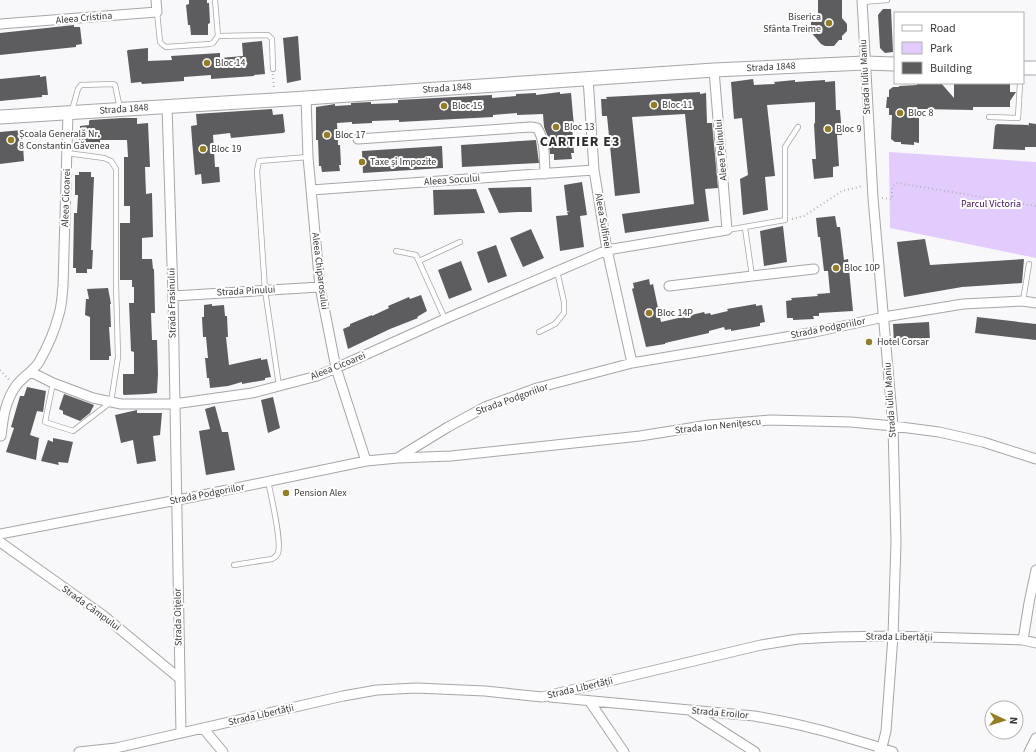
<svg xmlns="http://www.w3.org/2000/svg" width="1036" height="752" viewBox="0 0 1036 752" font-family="'Source Sans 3',sans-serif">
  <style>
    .green { fill: #e2ccfd }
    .building { fill: #5d5c5f }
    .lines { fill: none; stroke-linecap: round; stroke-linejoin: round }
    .service-casing { stroke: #a7a5a8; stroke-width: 6 }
    .minor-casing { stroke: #a7a5a8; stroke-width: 11 }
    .secondary-casing { stroke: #a7a5a8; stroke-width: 15 }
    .path { stroke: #b5b4b7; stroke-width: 2; stroke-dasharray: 1 3; stroke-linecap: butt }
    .service { stroke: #fff; stroke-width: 4.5 }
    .minor { stroke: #fff; stroke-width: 9 }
    .secondary { stroke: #fff; stroke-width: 13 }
    .poi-dot { fill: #937e26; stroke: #fff; stroke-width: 1.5 }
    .labels { text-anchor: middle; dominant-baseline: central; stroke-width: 4; stroke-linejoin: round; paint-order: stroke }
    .poi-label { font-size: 10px; fill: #3a393a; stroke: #fff; text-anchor: start }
    .street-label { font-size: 10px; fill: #3a393a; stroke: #fff }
    .park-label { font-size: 10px; fill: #400d63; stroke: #fff }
    .district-label { font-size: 14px; font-weight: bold; letter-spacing: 1px; fill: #2c2b2d; stroke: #fff }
  </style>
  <rect width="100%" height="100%" fill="#f8f7fa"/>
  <path class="green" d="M889,152L1036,162V258L890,228Z"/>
  <path class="building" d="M189,0H207V3H209L210,23L208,24V35H191L190,25H188L186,5L189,4Z
    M818,0H842V18L847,24V31L842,36V40H839L834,46H825L821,44L811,32V22L818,13Z
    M883,9H891L893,52L885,53L880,48L878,15Z
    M74,25V27H80L82,44L76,45V47L0,55V33Z
    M298,36L301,80L287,83L283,38Z
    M262,41L265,74L254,75V76L211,79V75L184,77V81L142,84L141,82L131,83L127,51L128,50L148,48V61L172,60L171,56L220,53V58L243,56L242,43Z
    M40,75V77L46,76L48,95H42V97L0,101V79Z
    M753,79L754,85L775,84L774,82L795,80V82L825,80V82L835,81L836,110H840L842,135H837L839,166L833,167V177L814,179L812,159H816L814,124L815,123V102L767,105L775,176L765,177L768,210L743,215L740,179L748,175L742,118L734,119L731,82Z
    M923,83H941L954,98V83H1010V92H1016L1010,101V107H973V110L919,109V143L914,142V145L901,144V142H895L891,139L892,115H889V108H886L887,97H889V90L893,87H899V86L917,85V84H922Z
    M560,92V94L571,93L574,126H572L574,153H571L572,159L554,160V154H550L548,137L544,127L543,114L517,115V113L493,115V117L399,122V120L372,121V123L352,124V122L337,123L338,145H340L341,165H339L340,171L322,172L321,166H319L318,140H316V107L335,104V106L351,105V103L371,102V104L398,103V100L492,95V98L516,96V94L536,93V95Z
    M700,92V94L706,93L707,123H712L718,188L705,189L709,221L625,233L622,214L694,204L685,114L632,117L640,193L615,196L607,116H602L601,99H607L606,97Z
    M272,109L273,115L283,114L285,132L283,133L231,138L230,133L213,135L215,167H219L220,182L202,184L201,174L195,175L192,140L191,126L197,125L196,114Z
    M122,118H137V124L148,123L150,167H145L146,194L152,193L153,237L142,238V259H152L153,269H154L155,313H151L152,340H157L158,374L157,393L147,394L124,395L123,394V374H134V352L131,351L129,303H134V287H132V280H120V223H130V206H124V157H128L127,140H100V144H79L80,126L89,125V121L90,120Z
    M1029,123L1036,124V147H1025V150L993,149L995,126L997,124L1028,125V127Z
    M22,130L24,161L0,164V132Z
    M536,140L539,163L462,167L461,145Z
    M442,146L443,168L363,173L362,151Z
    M79,172H91V177H94L91,250H93L92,269H87V273H76V268H73L74,213H77L78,195H75V175H79Z
    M582,182L587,215L580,216L584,247L560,251L556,216L568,215L567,212L570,211H567L564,185Z
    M531,187L532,212H518L499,213L488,188Z
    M476,189L485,213L434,215L433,190Z
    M835,216L837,227H840L844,260L848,259L853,311L819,313V316H813L814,319L793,320V318H787L786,301L792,300L791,298L818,296L817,294L830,293L828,271H824L820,237H818L816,218Z
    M783,226L787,262L764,266L760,231Z
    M531,229L544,258L523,267L510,238Z
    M925,239L930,265L1024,259L1022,283L962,287L904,297L897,242Z
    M496,245L507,276L488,283L477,252Z
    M461,261L472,290L449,299L438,270Z
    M649,279L650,285L653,284L661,322L704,312L705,314L710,313L711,315L728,311L727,309L756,304V306L762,305L765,322L760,323V326L731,331V329L725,330L724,327L709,331V333L665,343V344L646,347L632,289L634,288L633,283Z
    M108,288L111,304H110L111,327H109L111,356H109V360H90V317L85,315L86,299H89L87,289Z
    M421,295L427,311L417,317L418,318L390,329L348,349L343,329L350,326V324L372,315V316L389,308L388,306L409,297L410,299Z
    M212,304V306L224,305L225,316H227L228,337H226L229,365L261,358V360L267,359L271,377L265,378V380L242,384V382L228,386L210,388L209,378H207L205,358H208L206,337H203L202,317H204V305Z
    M977,317L1036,324V340L975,333Z
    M929,322L930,341L894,344L893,324Z
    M27,387L46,391L43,412L37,411L30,435L39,438L36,460L6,452L14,428L11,427L20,396H24Z
    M64,394L94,405L90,413L80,421L63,414V411L59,409Z
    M273,397L280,428L268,433L261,400Z
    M215,406L222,432H228L235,470L206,475L199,431L210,429L205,409Z
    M137,410V413H162L160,435L153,436L156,461L137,464L133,440L121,443L115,415Z
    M53,438L73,442L68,463L58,462L59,465L41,461L48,440L53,442Z"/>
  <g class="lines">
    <g class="service-casing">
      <path id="service" d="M862,2L887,0
        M157,12L160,42L163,45L166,47L210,44L213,43L218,36L215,0
        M218,36L268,35L272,39L273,69
        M72,110L78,89L81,85L113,84L115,85L120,108
        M989,117L1018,118L1020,83
        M745,228L752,276
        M727,230L785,220V147L798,127
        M396,251L416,255L445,319
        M419,261L460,242
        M1023,301L1029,264
        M539,332L555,324L564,313V302L557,271
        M53,383L45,422L73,431L111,402L118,357L116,283V169L111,161L104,158L67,153
        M279,386L265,290L257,171L259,161L308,157
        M234,565L272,559C275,557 277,556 278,553C282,541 271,496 268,481"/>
    </g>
    <g class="minor-casing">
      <path id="minor" d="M862,0L873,198L893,426L896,542L893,636L886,731L882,747L879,752
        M0,24L157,12L156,0
        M588,78L594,170L607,250L632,363
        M306,98L308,157L320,287L336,368L366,461
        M167,106L173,296L181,733
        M358,139L531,127L537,128C546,141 544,159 545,174
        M311,190L594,170
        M669,286L752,276L814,269
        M173,296L320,287
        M31,372L53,383L93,398L121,404H174L252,393L317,376L336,368L445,319L607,250L727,230L714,70
        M1,436C3,419 5,401 16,386C22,377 33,372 39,362C47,348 55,330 59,314C62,305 62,295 63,286L68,113
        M399,457L448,427L485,407L537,388L632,363L815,332L884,317L963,304L1023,301L1036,303
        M0,534L193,497L366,461L398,458L451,456L640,436L709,425L770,420L851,422L893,426L939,432L983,442L1036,459
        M0,542L104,616L179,678
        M1023,640L1029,603L1036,570
        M550,697L754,716C785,721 815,728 845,737C861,742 877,746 893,752
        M590,702L624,752
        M691,711L755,752
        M203,728L223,752
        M79,752L116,748L343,696L377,690L416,688L485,691L542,697L761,645L798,639L836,637L893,636L1023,640L1036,643
        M1029,752L1036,738"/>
    </g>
    <g class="secondary-casing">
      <path id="secondary" d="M1023,68H1036
        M0,117L306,98L714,70L864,63L895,64"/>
    </g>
    <path class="path" d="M273,74L274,90
      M882,198L892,199V187L897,183L1036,206
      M792,219L804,216L842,191L863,186
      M0,370L9,380"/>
    <use href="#service" class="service"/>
    <use href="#minor" class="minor"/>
    <use href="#secondary" class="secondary"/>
  </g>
  <g class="poi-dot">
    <circle cx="829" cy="23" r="4"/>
    <circle cx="207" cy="63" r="4"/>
    <circle cx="654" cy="105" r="4"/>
    <circle cx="444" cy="106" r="4"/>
    <circle cx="900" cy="113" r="4"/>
    <circle cx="556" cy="127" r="4"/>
    <circle cx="828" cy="129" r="4"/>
    <circle cx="327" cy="135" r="4"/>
    <circle cx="11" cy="140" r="4"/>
    <circle cx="203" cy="149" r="4"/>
    <circle cx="362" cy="162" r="4"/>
    <circle cx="836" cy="268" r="4"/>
    <circle cx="649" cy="313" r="4"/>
    <circle cx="869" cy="342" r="4"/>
    <circle cx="286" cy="493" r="4"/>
  </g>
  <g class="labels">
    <g class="poi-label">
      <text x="821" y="17" text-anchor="end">Biserica<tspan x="821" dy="12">Sfânta Treime</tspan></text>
      <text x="215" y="63">Bloc 14</text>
      <text x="662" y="105">Bloc 11</text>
      <text x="452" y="106">Bloc 15</text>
      <text x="908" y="113">Bloc 8</text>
      <text x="564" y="127">Bloc 13</text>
      <text x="836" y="129">Bloc 9</text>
      <text x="19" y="134">Școala Generală Nr.<tspan x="19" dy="12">8 Constantin Găvenea</tspan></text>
      <text x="335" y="135">Bloc 17</text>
      <text x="211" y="149">Bloc 19</text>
      <text x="370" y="162">Taxe și Impozite</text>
      <text x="844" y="268">Bloc 10P</text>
      <text x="657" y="313">Bloc 14P</text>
      <text x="877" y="342">Hotel Corsar</text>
      <text x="294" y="493">Pension Alex</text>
    </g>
    <g class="street-label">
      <text transform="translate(84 18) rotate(-5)">Aleea Cristina</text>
      <text transform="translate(771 67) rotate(-3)">Strada 1848</text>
      <text transform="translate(865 77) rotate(-93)">Strada Iuliu Maniu</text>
      <text transform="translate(447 88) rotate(-4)">Strada 1848</text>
      <text transform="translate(124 109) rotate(-4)">Strada 1848</text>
      <text transform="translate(721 150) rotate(-95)">Aleea Pelinului</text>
      <text transform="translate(452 180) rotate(-4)">Aleea Socului</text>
      <text transform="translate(66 198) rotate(-88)">Aleea Cicoarei</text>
      <text transform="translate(603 221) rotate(80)">Aleea Sulfinei</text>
      <text transform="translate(320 271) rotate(83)">Aleea Chiparosului</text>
      <text transform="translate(246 291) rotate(-3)">Strada Pinului</text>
      <text transform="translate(172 303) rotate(-91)">Strada Frasinului</text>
      <text transform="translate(828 328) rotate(-11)">Strada Podgoriilor</text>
      <text transform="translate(338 366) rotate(-22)">Aleea Cicoarei</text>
      <text transform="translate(512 399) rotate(-20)">Strada Podgoriilor</text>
      <text transform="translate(890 400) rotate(-94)">Strada Iuliu Maniu</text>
      <text transform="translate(718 426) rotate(-6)">Strada Ion Nenițescu</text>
      <text transform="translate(207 494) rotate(-11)">Strada Podgoriilor</text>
      <text transform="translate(91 608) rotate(36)">Strada Câmpului</text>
      <text transform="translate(178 617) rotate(-91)">Strada Oițelor</text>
      <text transform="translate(899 637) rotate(1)">Strada Libertății</text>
      <text transform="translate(580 688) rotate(-13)">Strada Libertății</text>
      <text transform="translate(720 713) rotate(5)">Strada Eroilor</text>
      <text transform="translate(261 715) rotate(-13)">Strada Libertății</text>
    </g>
    <g class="park-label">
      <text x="991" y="204">Parcul Victoria</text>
    </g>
    <g class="district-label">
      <text x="580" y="142">CARTIER E3</text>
    </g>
  </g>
  <rect x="894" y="12" width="130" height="72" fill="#ffffff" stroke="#b0b0b0"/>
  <rect x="902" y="25" width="20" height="6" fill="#ffffff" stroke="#b0b0b0"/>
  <text x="930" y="32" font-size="12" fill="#3a393a">Road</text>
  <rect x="902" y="42" width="20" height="12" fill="#e2ccfd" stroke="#b0b0b0"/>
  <text x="930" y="52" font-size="12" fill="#3a393a">Park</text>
  <rect x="902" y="62" width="20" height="12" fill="#5d5c5f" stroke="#b0b0b0"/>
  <text x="930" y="72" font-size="12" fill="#3a393a">Building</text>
  <g transform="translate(1004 720) rotate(94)"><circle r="19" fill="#ffffff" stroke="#b0b0b0"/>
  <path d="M0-3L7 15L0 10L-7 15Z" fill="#937e26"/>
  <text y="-6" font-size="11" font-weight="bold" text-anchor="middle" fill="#3a393a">N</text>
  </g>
</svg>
